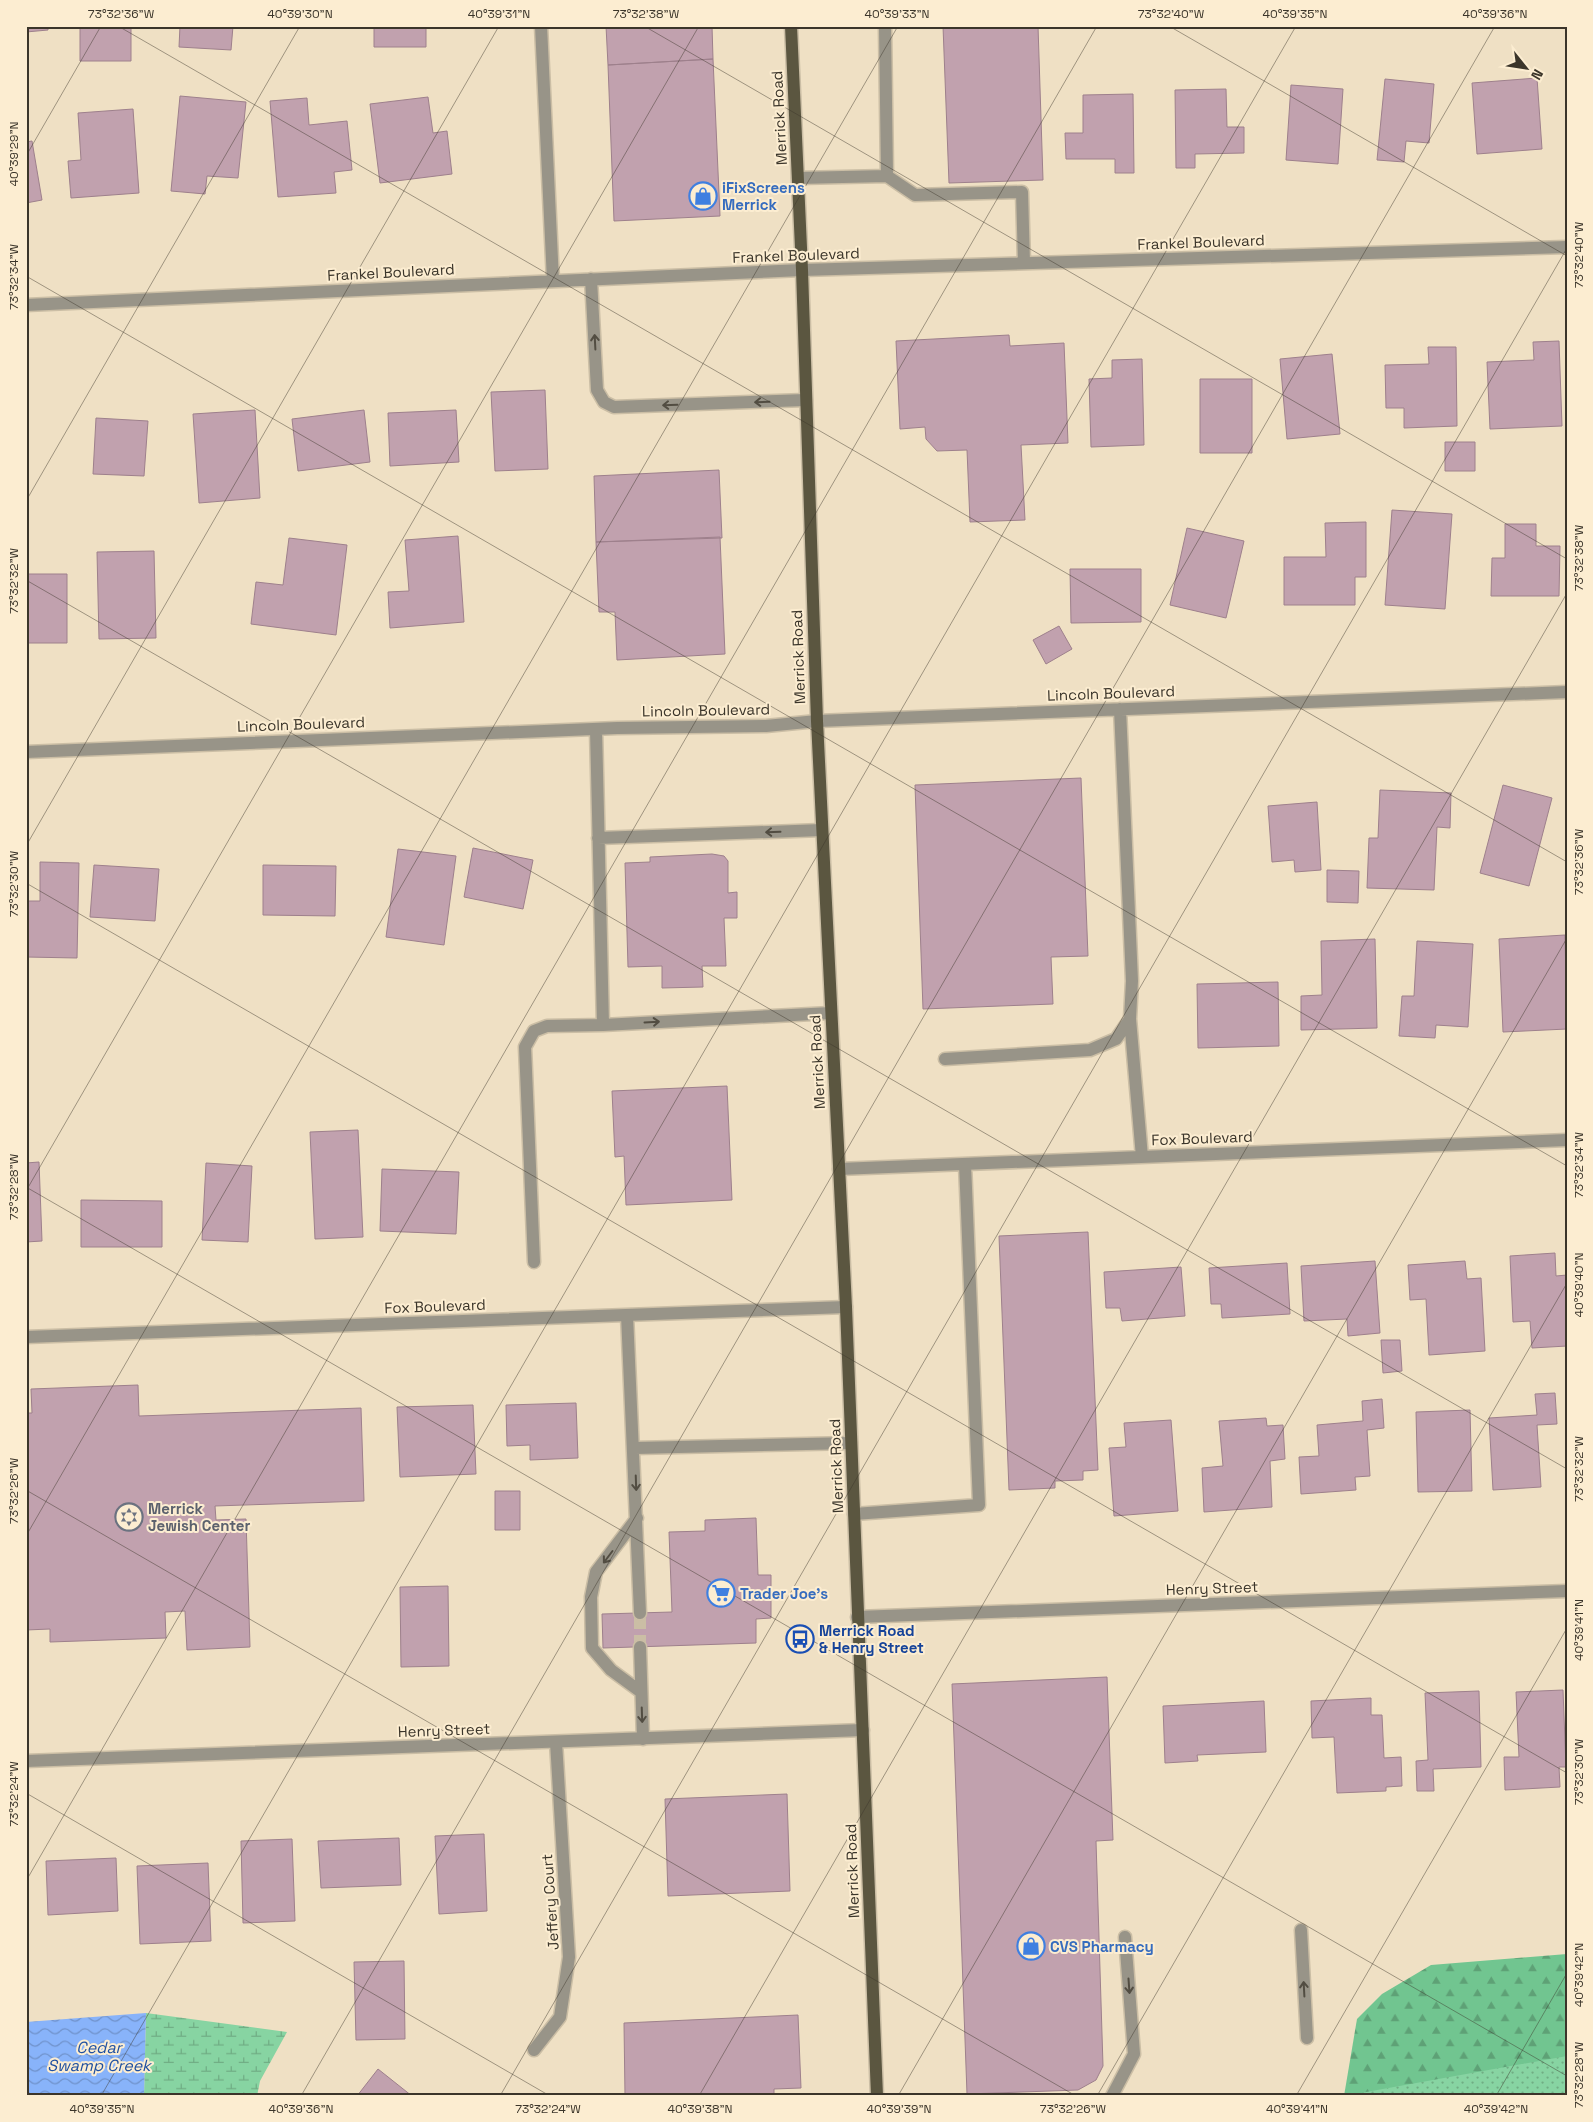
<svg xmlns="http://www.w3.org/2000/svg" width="1593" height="2122" viewBox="0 0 1593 2122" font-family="'Space Grotesk',sans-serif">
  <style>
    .forest { fill: url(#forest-firs) }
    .wetland { fill: url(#wetland-marsh) }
    .park { fill: url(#park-dots) }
    .water { fill: url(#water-waves) }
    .building { fill: #c1a1ae; stroke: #9e808c }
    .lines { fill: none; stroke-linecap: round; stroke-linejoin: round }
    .minor-tunnel { stroke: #cbbea5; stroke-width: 12; stroke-dasharray: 12 6; stroke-linecap: butt }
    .minor-casing { stroke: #cbbea5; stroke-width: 15 }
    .major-casing { stroke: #cbbea5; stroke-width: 15 }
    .minor { stroke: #989488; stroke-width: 12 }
    .major { stroke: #5b5640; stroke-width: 12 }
    .oneway { stroke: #524d42 }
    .ticks { fill: none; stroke: #3b352a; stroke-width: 1; stroke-opacity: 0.45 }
    .labels { text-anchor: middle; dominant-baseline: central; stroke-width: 4; stroke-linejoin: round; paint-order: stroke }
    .street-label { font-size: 15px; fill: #3b352a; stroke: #fcedd1 }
    .shop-label { font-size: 15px; font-weight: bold; fill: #366cbe; stroke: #fcedd1; text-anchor: start }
    .worship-label { font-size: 15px; font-weight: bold; fill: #5b616d; stroke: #fcedd1; text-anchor: start }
    .transit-label { font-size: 15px; font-weight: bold; fill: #164399; stroke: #fcedd1; text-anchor: start }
    .water-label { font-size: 16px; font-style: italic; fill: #1e4fa0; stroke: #fcedd1 }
    .neatline { fill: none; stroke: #3b352a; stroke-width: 2 }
    .ticks-label { font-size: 12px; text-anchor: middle; fill: #3b352a }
  </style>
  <defs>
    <pattern id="forest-firs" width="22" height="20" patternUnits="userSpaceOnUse" patternTransform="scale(1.25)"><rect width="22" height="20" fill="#71c590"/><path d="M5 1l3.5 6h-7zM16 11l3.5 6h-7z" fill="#5ea176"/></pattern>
    <pattern id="wetland-marsh" width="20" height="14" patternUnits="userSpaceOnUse" patternTransform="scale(1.25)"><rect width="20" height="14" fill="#87d4a2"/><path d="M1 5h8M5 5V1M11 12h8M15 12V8" fill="none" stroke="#70ad84"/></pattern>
    <pattern id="park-dots" width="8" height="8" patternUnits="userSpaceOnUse" patternTransform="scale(1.25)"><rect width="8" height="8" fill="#87d4a2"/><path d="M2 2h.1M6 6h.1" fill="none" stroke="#70ad84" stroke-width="1.8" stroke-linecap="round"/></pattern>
    <pattern id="water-waves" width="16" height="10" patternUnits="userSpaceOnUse" patternTransform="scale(1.25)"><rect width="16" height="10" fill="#88b3fa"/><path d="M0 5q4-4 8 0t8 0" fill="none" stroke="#7092cb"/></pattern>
  </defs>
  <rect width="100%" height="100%" fill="#efe0c4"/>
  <path class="forest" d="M1567,1954V2081L1344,2096L1357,2019L1382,1994L1431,1965Z"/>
  <path class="wetland" d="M146,2013L287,2032L260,2081L257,2096H144Z"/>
  <path class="park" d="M1567,2056V2096H1344Z"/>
  <path class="water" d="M146,2013L144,2096H26V2022Z"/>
  <path class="building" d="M26,26H48V30L26,32Z
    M80,26H131V61H80Z
    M180,26H233L231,50L179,47Z
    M374,26H426V47H374Z
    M606,26H712L713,59L608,65Z
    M943,26H1038L1043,180L949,183Z
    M713,59L720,216L614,221L608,65Z
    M1537,78L1542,149L1477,154L1472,83Z
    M1385,79L1434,84L1429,143L1406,141L1404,162L1377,160Z
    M1291,85L1343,89L1338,164L1286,160Z
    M1226,89L1227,127H1244V153L1195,154V168H1176L1175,90Z
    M1133,94L1134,173H1115V159H1066L1065,133H1083V95Z
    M180,96L246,102L238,178L207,176L205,194L171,191Z
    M428,97L433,133L447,131L452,174L380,183L370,104Z
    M307,98L309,125L347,121L352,170L334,172L336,193L278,197L270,101Z
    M133,109L139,193L71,198L68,161L81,160L78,113Z
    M32,141L42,200L26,203V142Z
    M1009,335L1010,346L1064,343L1068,443L1021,445L1025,520L970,522L967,450L937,451L926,439L925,427L900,429L896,341Z
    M1559,341L1562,426L1490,429L1487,362L1534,360L1533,342Z
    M1428,347H1456L1457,426L1404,428V408H1386L1385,365L1429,364Z
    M1332,354L1340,434L1287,439L1280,359Z
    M1142,359L1144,445L1091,447L1089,379L1112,378V360Z
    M1200,379H1252V453H1200Z
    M545,390L548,469L495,471L491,392Z
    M255,410L260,498L199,503L193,414Z
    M364,410L370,462L298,471L292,419Z
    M456,410L459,462L390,466L388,413Z
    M96,418L148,421L144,476L93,474Z
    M1445,442H1475V471H1445Z
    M719,470L722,538L596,542L594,476Z
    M1392,510L1452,514L1445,609L1385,605Z
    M1366,522V577H1355V605H1284V557H1326L1325,523Z
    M1505,524H1536V546H1560L1559,596H1491L1492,558H1505Z
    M1187,528L1244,541L1226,618L1170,605Z
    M458,536L464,622L390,628L388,592L409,591L405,540Z
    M720,537L725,654L617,660L615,612H599L596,542Z
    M289,538L347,545L336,635L251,624L256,582L283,585Z
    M154,551L156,638L99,639L97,552Z
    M1070,569H1141V622L1071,623Z
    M26,574H67V643H26Z
    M1059,626L1072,649L1046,664L1033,640Z
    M1081,778L1088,956L1051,957L1053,1004L923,1009L915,785Z
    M1503,785L1552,798L1529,886L1480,873Z
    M1380,790L1451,793L1450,828L1437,827L1434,890L1367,888L1369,838H1378Z
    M1317,802L1321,870L1295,872L1294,860L1272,862L1268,806Z
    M473,848L533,860L523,909L464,897Z
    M398,849L456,856L444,945L386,937Z
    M712,854L724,856L728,861V893L737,892V918H724L726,966H702L703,987L662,988V966L628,967L625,863L650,862V857Z
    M40,862L79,863L77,958L26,957V901H40Z
    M94,865L159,869L155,921L90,917Z
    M263,865L336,866L335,916L263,915Z
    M1327,870L1359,871L1358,903L1327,902Z
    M1565,935L1567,1029L1503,1032L1499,939Z
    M1375,939L1377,1028L1301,1030V996L1322,995L1321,941Z
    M1417,941L1473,944L1468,1027L1436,1025L1435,1038L1399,1036L1402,996H1414Z
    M1278,982L1279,1046L1198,1048L1197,984Z
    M727,1086L732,1200L626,1205L624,1156L615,1157L612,1091Z
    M358,1130L363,1237L315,1239L310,1132Z
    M39,1162L42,1241L26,1242V1163Z
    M206,1163L252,1166L248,1242L202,1240Z
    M382,1169L459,1172L456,1234L380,1231Z
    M81,1200L162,1201V1247H81Z
    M1088,1232L1098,1470L1083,1471V1480L1055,1481V1488L1009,1490L999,1236Z
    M1555,1253L1556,1276L1567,1275V1346L1532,1348L1530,1321L1513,1322L1510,1256Z
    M1375,1261L1380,1333L1348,1336L1347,1319L1304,1321L1301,1266Z
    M1465,1261L1467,1279L1481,1278L1485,1351L1429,1355L1426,1299L1410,1300L1408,1265Z
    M1287,1263L1290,1314L1222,1318L1221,1304H1211L1209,1268Z
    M1181,1267L1185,1316L1122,1321L1120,1308H1106L1104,1272Z
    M1381,1340H1400L1402,1371L1383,1373Z
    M138,1385L139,1416L361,1408L364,1501L215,1506L216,1520L246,1519L250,1647L187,1650L185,1611L165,1612L166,1638L50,1642V1629L26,1630V1413H32L31,1389Z
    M1555,1393L1557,1424L1537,1425L1541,1487L1493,1490L1489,1418L1537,1415L1535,1394Z
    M1382,1399L1384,1428L1367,1430L1370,1476L1355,1477L1356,1490L1301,1494L1299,1457L1319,1456L1317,1425L1363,1421L1362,1401Z
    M576,1403L578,1458L530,1460V1445L507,1446L506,1405Z
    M473,1405L476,1474L400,1477L397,1407Z
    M1470,1410L1472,1491L1418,1492L1416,1412Z
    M1266,1418L1267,1426L1283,1425L1285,1459L1270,1461L1272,1507L1204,1512L1202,1468L1223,1466L1219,1421Z
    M1171,1420L1178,1511L1114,1516L1109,1448L1126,1447L1124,1423Z
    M495,1491H520V1530H495Z
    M756,1518L758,1575H771V1618L756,1619V1643L603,1648L602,1614L672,1612L669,1532L705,1531V1520Z
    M448,1586L449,1666L401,1667L400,1587Z
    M1107,1677L1113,1840L1096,1841L1103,2066L1096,2080L1078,2090L967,2094L952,1684Z
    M1563,1690L1566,1767H1559L1560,1787L1505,1790L1504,1757H1519L1516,1692Z
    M1479,1691L1481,1767L1433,1769L1434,1791H1417L1416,1761L1428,1760L1425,1693Z
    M1371,1698V1715H1382L1384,1758L1401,1757L1402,1786L1386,1787V1791L1337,1793L1334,1737L1312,1738L1311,1701Z
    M1264,1701L1266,1752L1197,1755L1198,1761L1165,1763L1163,1706Z
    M787,1794L790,1891L668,1896L665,1799Z
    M484,1834L487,1911L439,1914L435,1836Z
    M399,1838L401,1885L321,1888L318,1841Z
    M292,1839L295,1921L243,1923L241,1841Z
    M116,1858L118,1911L48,1915L46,1861Z
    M208,1863L211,1941L140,1944L137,1866Z
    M404,1961L405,2039L356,2040L354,1962Z
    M798,2015L801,2088L774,2089V2096H625L624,2023Z
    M378,2069L412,2096H357Z"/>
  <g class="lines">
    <path class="minor-tunnel" d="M640,1647V1613"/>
    <g class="minor-casing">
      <path id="minor" d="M541,26L553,281
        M887,176L915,195L1022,192L1024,263
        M798,178L887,176L885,26
        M591,279L597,390L604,402L614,407L806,400
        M26,305L802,270L1567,247
        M26,752L617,728L766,726L817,721L1567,692
        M598,838L822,830
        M1130,1019L1142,1157
        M603,1025L831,1013
        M945,1059L1090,1050L1116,1039L1130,1019L1132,981L1120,709
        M839,1169L1567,1140
        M534,1262L525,1047L534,1031L547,1026L603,1025L596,729
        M627,1315L640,1613
        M26,1337L846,1307
        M635,1448L851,1443
        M854,1514L979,1505L965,1164
        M637,1518L596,1572L591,1597L592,1648L611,1670L641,1692
        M857,1617L1567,1591
        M640,1647L643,1739
        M26,1761L863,1730
        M1301,1930L1307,2038
        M534,2050L560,2017L569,1957L556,1742
        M1112,2096L1134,2054L1125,1937"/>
    </g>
    <g class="major-casing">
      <path id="major" d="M791,26L802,270L817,721L846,1307L877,2096"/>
    </g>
    <use href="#minor" class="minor"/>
    <use href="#major" class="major"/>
  </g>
  <defs><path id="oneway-shaft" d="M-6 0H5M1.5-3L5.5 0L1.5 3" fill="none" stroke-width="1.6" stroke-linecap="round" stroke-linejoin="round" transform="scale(1.25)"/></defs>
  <g class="oneway">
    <use href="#oneway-shaft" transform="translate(595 342) rotate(-93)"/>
    <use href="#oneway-shaft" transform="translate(762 402) rotate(178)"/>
    <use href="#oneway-shaft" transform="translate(670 405) rotate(178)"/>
    <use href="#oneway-shaft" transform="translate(773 832) rotate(178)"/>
    <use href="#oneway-shaft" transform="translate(652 1022) rotate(-3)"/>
    <use href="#oneway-shaft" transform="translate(636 1483) rotate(88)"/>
    <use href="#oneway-shaft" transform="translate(608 1557) rotate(127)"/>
    <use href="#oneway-shaft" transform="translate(642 1715) rotate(88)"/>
    <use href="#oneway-shaft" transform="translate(1129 1986) rotate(86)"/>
    <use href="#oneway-shaft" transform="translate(1304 1989) rotate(-93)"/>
  </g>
  <path class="ticks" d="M118,26L1567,862M644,26L1567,559M1169,26L1567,256M26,156L101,26M26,276L1567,1166M26,501L300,26M26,580L1567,1469M26,846L499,26M26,883L1567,1773M26,1187L1567,2076M26,1191L699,26M26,1490L1076,2096M26,1536L898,26M26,1793L550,2096M26,1881L1097,26M101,2096L1296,26M301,2096L1495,26M500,2096L1567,248M699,2096L1567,593M898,2096L1567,938M1097,2096L1567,1283M1296,2096L1567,1628M1496,2096L1567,1973"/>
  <defs>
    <g id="shop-ring" transform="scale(1.4375)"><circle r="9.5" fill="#fcedd1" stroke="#3f7fe0" stroke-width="1.5"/><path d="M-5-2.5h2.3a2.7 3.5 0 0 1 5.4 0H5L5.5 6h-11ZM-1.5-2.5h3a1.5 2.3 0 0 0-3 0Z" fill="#3f7fe0"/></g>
    <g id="synagogue-ring" transform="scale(1.4375)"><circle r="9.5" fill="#fcedd1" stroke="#6b7280" stroke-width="1.5"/><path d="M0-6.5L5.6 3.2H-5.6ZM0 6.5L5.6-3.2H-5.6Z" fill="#6b7280"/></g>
    <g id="supermarket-ring" transform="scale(1.4375)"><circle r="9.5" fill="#fcedd1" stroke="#3f7fe0" stroke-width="1.5"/><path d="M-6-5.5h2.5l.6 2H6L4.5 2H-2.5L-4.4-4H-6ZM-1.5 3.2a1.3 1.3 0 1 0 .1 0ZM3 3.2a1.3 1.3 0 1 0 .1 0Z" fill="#3f7fe0"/></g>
    <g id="bus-ring" transform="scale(1.4375)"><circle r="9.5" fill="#fcedd1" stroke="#1a4fb4" stroke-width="1.5"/><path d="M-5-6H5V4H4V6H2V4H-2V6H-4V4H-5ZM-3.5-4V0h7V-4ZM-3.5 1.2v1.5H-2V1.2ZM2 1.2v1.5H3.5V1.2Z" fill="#1a4fb4"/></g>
  </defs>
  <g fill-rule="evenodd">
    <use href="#shop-ring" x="703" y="196"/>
    <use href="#synagogue-ring" x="129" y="1517"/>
    <use href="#supermarket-ring" x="721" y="1593"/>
    <use href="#bus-ring" x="800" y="1639"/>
    <use href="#shop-ring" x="1031" y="1946"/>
  </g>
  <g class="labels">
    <g class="street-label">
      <text transform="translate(779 118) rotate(-93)">Merrick Road</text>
      <text transform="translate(1201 242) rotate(-2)">Frankel Boulevard</text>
      <text transform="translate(796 255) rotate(-2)">Frankel Boulevard</text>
      <text transform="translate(391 272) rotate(-3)">Frankel Boulevard</text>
      <text transform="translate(798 657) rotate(-92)">Merrick Road</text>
      <text transform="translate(1111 693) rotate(-2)">Lincoln Boulevard</text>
      <text transform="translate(706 710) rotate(-1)">Lincoln Boulevard</text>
      <text transform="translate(301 724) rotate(-2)">Lincoln Boulevard</text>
      <text transform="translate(817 1062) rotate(-93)">Merrick Road</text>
      <text transform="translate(1202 1138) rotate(-2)">Fox Boulevard</text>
      <text transform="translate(435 1306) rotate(-2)">Fox Boulevard</text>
      <text transform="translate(836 1466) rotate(-92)">Merrick Road</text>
      <text transform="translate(1212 1588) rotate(-2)">Henry Street</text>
      <text transform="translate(444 1730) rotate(-2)">Henry Street</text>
      <text transform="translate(852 1871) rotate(-92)">Merrick Road</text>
      <text transform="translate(550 1902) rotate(-94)">Jeffery Court</text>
    </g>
    <g class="shop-label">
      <text x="722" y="187">iFixScreens<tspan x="722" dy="17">Merrick</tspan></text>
      <text x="740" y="1593">Trader Joe's</text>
      <text x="1050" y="1946">CVS Pharmacy</text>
    </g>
    <g class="worship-label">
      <text x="148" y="1508">Merrick<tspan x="148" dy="17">Jewish Center</tspan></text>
    </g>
    <g class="transit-label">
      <text x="819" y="1630">Merrick Road<tspan x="819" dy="17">&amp; Henry Street</tspan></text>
    </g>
    <g class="water-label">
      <text x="99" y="2047">Cedar<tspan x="99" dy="18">Swamp Creek</tspan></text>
    </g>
  </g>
  <rect width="1593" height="2122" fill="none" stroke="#fcedd1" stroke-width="55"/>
  <g transform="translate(1526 68) rotate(120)" stroke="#fcedd1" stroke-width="4" paint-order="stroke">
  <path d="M0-4L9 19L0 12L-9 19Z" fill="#3b352a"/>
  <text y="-8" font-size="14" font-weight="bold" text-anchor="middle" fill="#3b352a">N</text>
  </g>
  <rect x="28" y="28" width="1538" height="2066" class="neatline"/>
  <g class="ticks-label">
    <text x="121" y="18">73°32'36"W</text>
    <text x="300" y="18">40°39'30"N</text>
    <text x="499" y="18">40°39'31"N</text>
    <text x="646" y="18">73°32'38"W</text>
    <text x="897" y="18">40°39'33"N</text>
    <text x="1171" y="18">73°32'40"W</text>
    <text x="1295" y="18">40°39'35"N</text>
    <text x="1495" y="18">40°39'36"N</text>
    <text transform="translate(14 154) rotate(-90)" y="4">40°39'29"N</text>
    <text transform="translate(1579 255) rotate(-90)" y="4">73°32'40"W</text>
    <text transform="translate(14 277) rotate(-90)" y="4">73°32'34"W</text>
    <text transform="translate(1579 558) rotate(-90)" y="4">73°32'38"W</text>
    <text transform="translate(14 581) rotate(-90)" y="4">73°32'32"W</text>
    <text transform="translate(1579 862) rotate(-90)" y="4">73°32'36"W</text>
    <text transform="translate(14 884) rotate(-90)" y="4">73°32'30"W</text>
    <text transform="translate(1579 1165) rotate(-90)" y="4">73°32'34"W</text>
    <text transform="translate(14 1187) rotate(-90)" y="4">73°32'28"W</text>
    <text transform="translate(1579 1285) rotate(-90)" y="4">40°39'40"N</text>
    <text transform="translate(1579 1469) rotate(-90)" y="4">73°32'32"W</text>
    <text transform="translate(14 1491) rotate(-90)" y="4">73°32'26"W</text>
    <text transform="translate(1579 1630) rotate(-90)" y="4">40°39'41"N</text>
    <text transform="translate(1579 1772) rotate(-90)" y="4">73°32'30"W</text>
    <text transform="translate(14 1794) rotate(-90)" y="4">73°32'24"W</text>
    <text transform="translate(1579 1975) rotate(-90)" y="4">40°39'42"N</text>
    <text transform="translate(1579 2075) rotate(-90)" y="4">73°32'28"W</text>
    <text x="102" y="2113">40°39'35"N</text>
    <text x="301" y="2113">40°39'36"N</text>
    <text x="548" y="2113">73°32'24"W</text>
    <text x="700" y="2113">40°39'38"N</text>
    <text x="899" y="2113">40°39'39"N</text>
    <text x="1073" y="2113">73°32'26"W</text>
    <text x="1297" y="2113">40°39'41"N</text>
    <text x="1496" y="2113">40°39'42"N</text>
  </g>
</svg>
